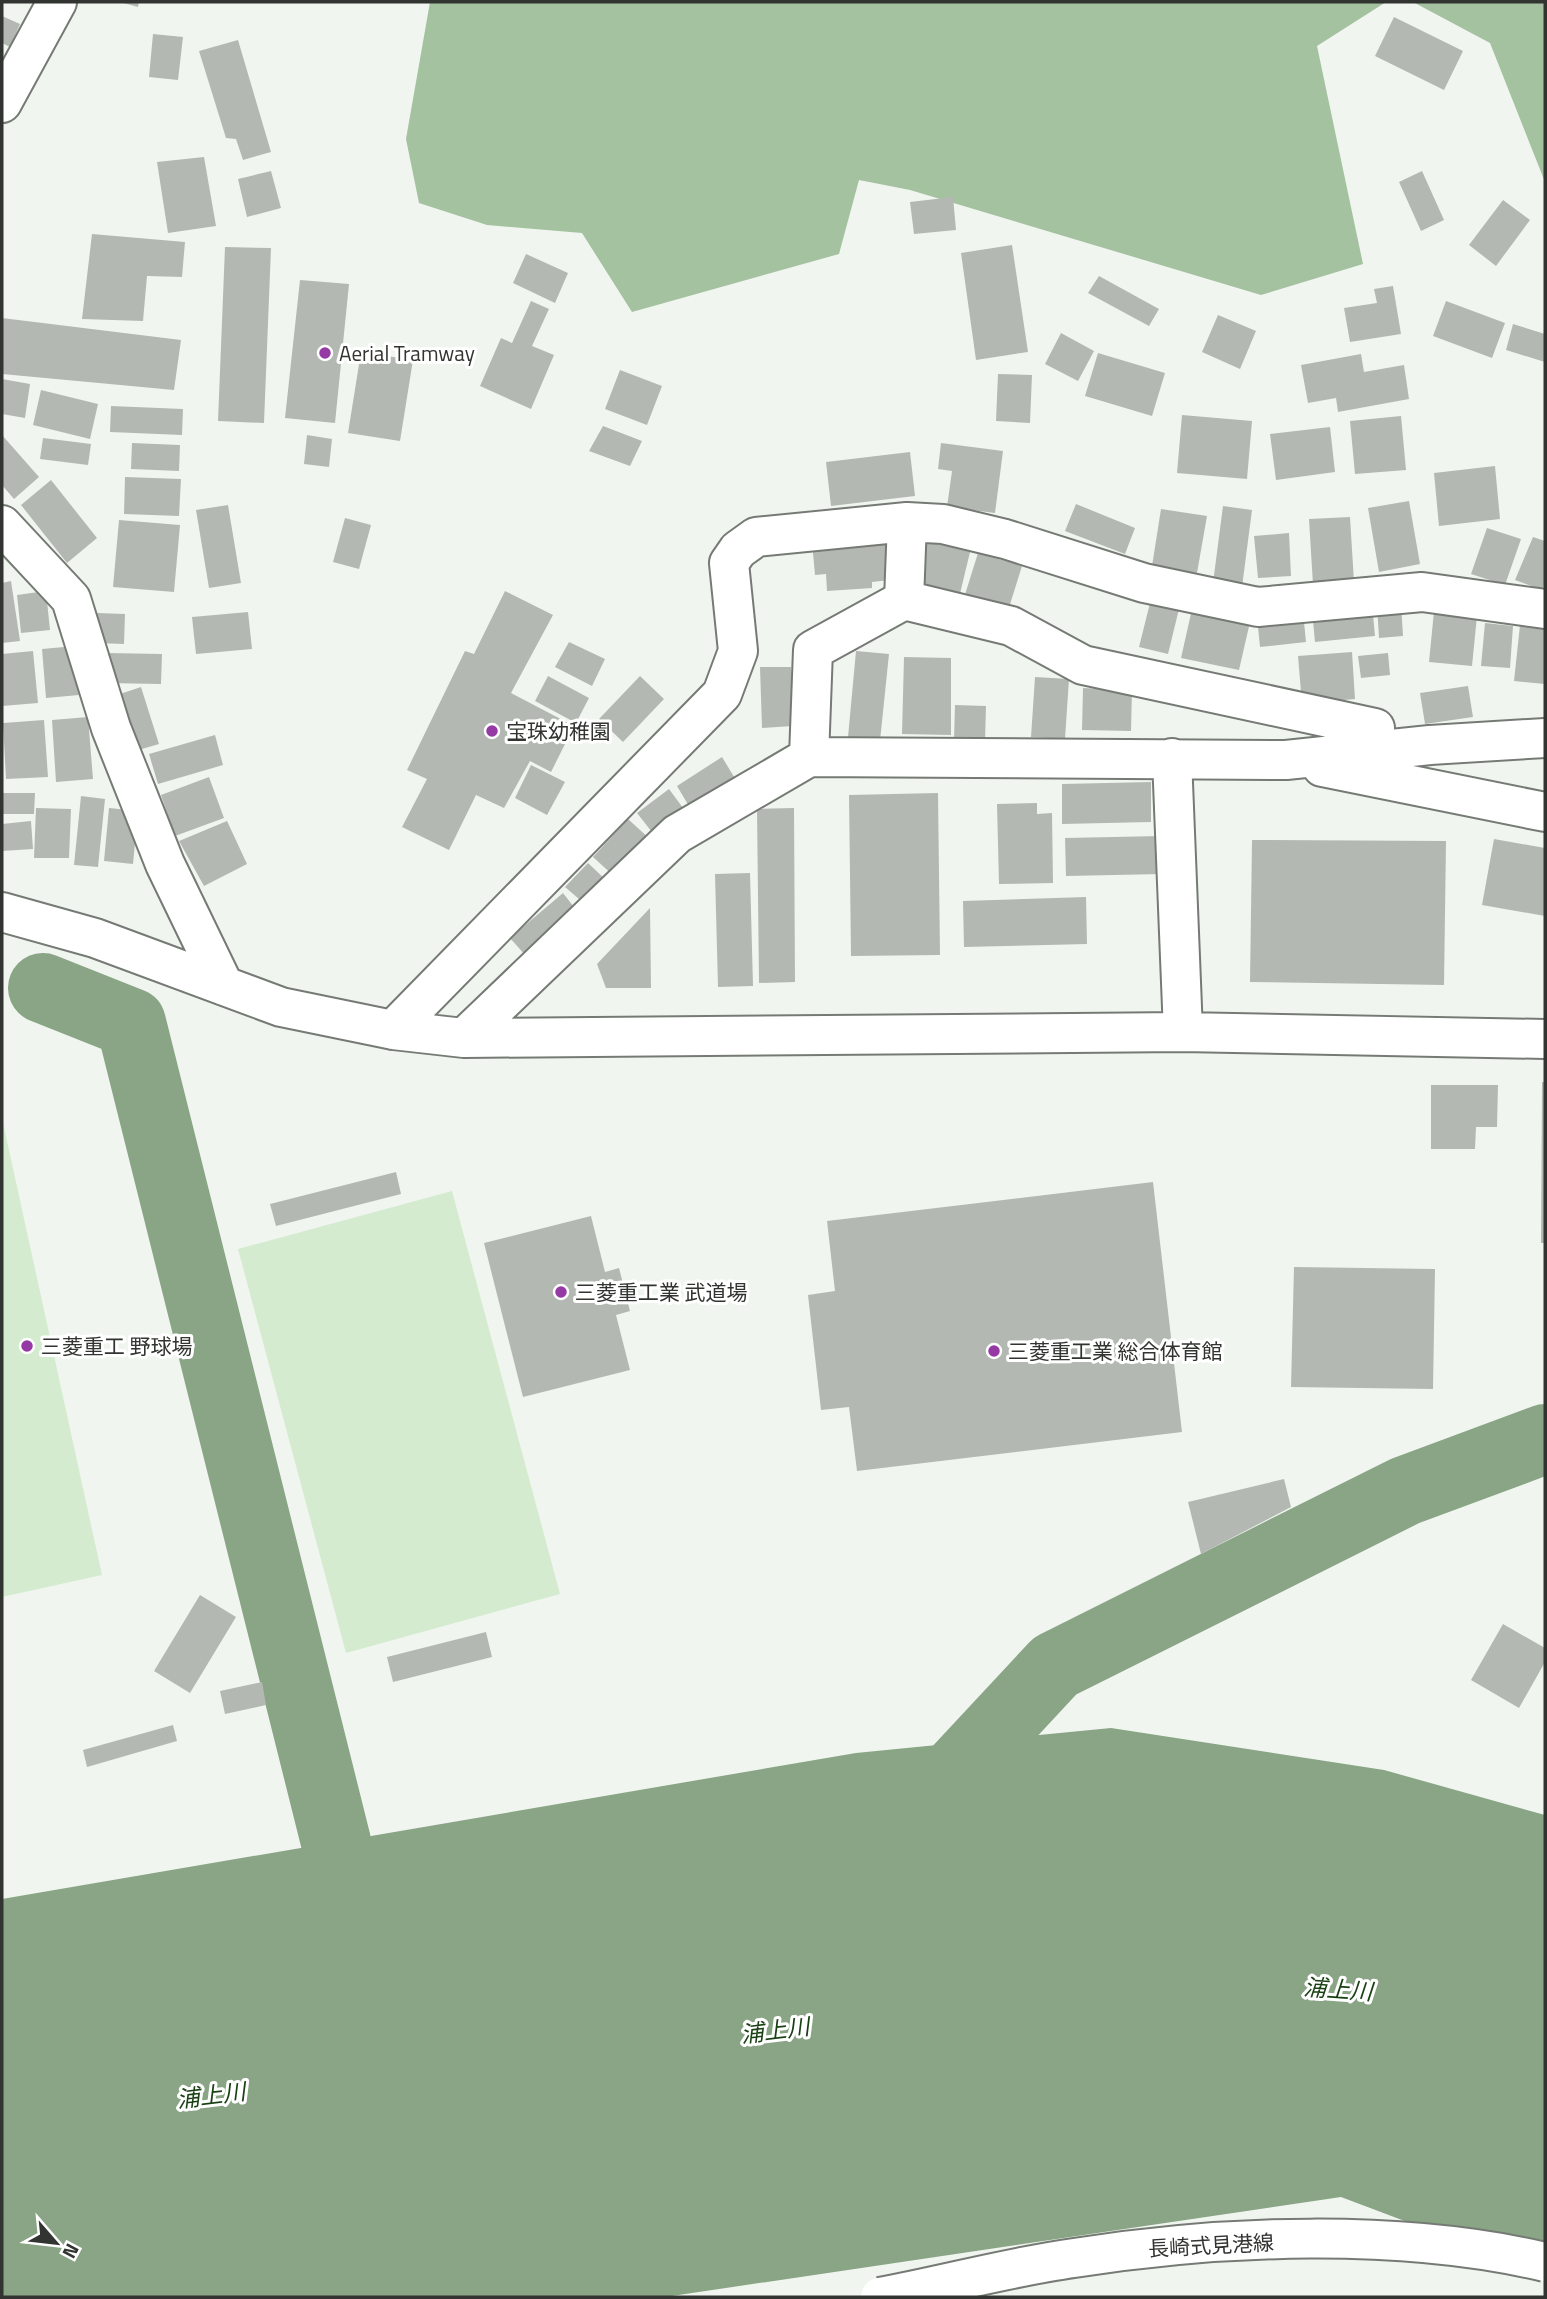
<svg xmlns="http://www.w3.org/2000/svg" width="1547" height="2299" viewBox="0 0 1547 2299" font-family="'Titillium Web','Noto Sans JP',sans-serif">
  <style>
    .green { fill: #d4ebd0 }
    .forest { fill: #a4c1a0 }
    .water { fill: #89a585 }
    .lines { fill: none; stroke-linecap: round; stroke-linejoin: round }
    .river { stroke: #89a585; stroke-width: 70 }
    .building { fill: #b3b9b2 }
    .minor-casing { stroke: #757b74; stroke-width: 42 }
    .minor { stroke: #fff; stroke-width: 38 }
    .major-bridge-casing { stroke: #757b74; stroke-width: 42; stroke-linecap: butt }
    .major-bridge { stroke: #fff; stroke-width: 38 }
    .poi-dot { fill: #953aa5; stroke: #fff; stroke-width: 2.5 }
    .labels { text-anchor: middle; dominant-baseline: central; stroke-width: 6; stroke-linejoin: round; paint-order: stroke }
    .poi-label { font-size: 21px; fill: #323431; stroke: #fff; text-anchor: start }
    .street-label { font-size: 21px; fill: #323431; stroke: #fff }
    .water-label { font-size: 23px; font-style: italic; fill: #1a4114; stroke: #fff }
  </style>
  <rect width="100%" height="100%" fill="#f0f6ef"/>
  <path class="green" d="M2,1118L102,1575L2,1597Z
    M452,1191L560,1594L346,1653L238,1249Z"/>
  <path class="forest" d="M430,2H1386L1317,46L1363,264L1261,295L910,190L859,180L839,254L632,312L582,233L487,225L419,203L406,139Z
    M1413,2H1545V182L1490,43Z"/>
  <path class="water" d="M1111,1728L1384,1770L1545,1815V2274L1341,2197L665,2297H2V1899L856,1753Z"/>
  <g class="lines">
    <path class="river" d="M43,988L131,1023L336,1842
      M920,1811L1055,1666L1405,1491L1545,1439"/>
  </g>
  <path class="building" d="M120,2H139L138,7Z
    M2,16L20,24L10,47L2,43Z
    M1394,17L1463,51L1444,90L1375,56Z
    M153,34L183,37L178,80L149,77Z
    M238,40L271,152L243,160L236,139L226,138L199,51Z
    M204,157L216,226L168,233L157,162Z
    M271,171L281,208L247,217L238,179Z
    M1422,171L1444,220L1421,231L1399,182Z
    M953,197L956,230L914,234L910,202Z
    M1503,200L1530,220L1496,266L1469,245Z
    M92,234L185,242L182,277L147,276L143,321L82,319Z
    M1012,245L1028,352L976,360L961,253Z
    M225,247L271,248L264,423L218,421Z
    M526,254L568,273L555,303L513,283Z
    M1099,276L1159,309L1149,326L1088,293Z
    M300,280L349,284L335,423L285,418Z
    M1393,286L1401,334L1350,342L1344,308L1377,303L1374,289Z
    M531,301L549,309L532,346L554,355L531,409L480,386L501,338L512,343Z
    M1446,301L1505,323L1492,358L1433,336Z
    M1218,315L1256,331L1240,369L1202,352Z
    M2,318L181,340L174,390L2,374Z
    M1513,324L1545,334V362L1506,350Z
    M1061,333L1094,351L1078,381L1045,364Z
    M361,352L413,360L400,441L348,433Z
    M1098,353L1165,373L1152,416L1085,396Z
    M1361,354L1364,372L1404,365L1409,399L1338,412L1336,398L1308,403L1301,365Z
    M620,370L662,386L647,425L605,409Z
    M998,374L1032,375L1030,423L996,421Z
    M2,379L30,384L25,418L2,414Z
    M41,390L98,404L90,439L33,425Z
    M111,406L183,409L182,435L110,432Z
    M1182,415L1252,421L1247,479L1177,473Z
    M1401,416L1406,470L1355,474L1350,421Z
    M603,426L642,441L630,466L589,451Z
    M1330,427L1335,472L1276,480L1270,434Z
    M2,435L39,477L14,499L2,485Z
    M307,435L332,439L329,467L304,464Z
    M43,438L91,444L88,465L40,459Z
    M132,443L180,445L179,471L131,469Z
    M941,443L1003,451L995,513L947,507L952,471L938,469Z
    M910,452L915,496L831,506L826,462Z
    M1495,466L1500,519L1439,526L1434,473Z
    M125,477L181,479L179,516L124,514Z
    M51,480L97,538L67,563L21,505Z
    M1409,501L1420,564L1379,572L1368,508Z
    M1076,504L1135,528L1125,554L1065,531Z
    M228,505L241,583L209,588L196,510Z
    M1223,506L1252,510L1242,587L1213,583Z
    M1161,509L1207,516L1197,573L1152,566Z
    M1350,517L1354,582L1313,585L1309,519Z
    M345,518L371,525L359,569L333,562Z
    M119,520L180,525L174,592L113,587Z
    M1487,528L1521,539L1505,585L1471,574Z
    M1289,533L1291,576L1258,578L1254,536Z
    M887,537L890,580L872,582V588L827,591L826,574L815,575L812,542Z
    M1533,537L1545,541V583L1542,590L1515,580Z
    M923,540L970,552L958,602L910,591Z
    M978,553L1022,566L1007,614L963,601Z
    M11,581L20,641L2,643V583Z
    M46,591L50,630L21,633L17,595Z
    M505,591L553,615L511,693L574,726L551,772L530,761L504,808L476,795L449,850L402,827L427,779L407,770L465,651L474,654Z
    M1435,601L1478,606L1472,666L1429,662Z
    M1150,603L1179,609L1168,654L1139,647Z
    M1401,603L1403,636L1379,638L1377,605Z
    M1372,604L1375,636L1315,642L1312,610Z
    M1192,609L1250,622L1239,670L1181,658Z
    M248,612L252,649L196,654L192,617Z
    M1303,612L1306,642L1260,647L1257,617Z
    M97,613L125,614L124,644L96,643Z
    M1485,623L1513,626L1510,668L1481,666Z
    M1520,625L1545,627V684L1514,681Z
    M569,642L605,659L592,686L555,667Z
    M75,646L79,695L46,698L42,649Z
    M33,651L38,703L2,706V654Z
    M856,651L889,654L880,741L848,737Z
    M1352,652L1355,699L1302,704L1298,656Z
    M107,653L162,654L161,684L106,683Z
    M1388,653L1390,675L1361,678L1358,656Z
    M904,657L951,658V735L902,734Z
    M760,667H791L793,726L762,728Z
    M548,676L589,698L576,723L535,701Z
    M640,676L664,699L623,742L599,719Z
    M1035,677L1069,679L1065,739L1031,737Z
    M1468,686L1473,717L1425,724L1420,693Z
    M141,687L159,744L135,751L117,695Z
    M1083,688L1132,690L1131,731L1082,730Z
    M955,705L986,706L985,742L954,740Z
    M88,717L93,779L56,782L52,720Z
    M44,720L48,777L6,779L3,723Z
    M215,735L223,765L158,784L149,754Z
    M722,757L739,785L693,813L677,786Z
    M531,765L565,782L547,815L515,798Z
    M209,777L224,818L175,836L161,795Z
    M1151,782V822L1062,824V784Z
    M669,789L686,812L655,836L637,813Z
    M2,793H35L34,814H2Z
    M938,793L940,955L851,956L849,795Z
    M81,796L105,799L98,867L74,865Z
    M1037,803V814L1052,813L1053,883L999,884L997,804Z
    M36,808L71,809L69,858H34Z
    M109,808L138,811L133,864L104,861Z
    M794,808L795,982L759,983L757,809Z
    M628,819L651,840L616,878L593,857Z
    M31,821L33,849L2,851V824Z
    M227,821L247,864L204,886L179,841Z
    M1161,836L1162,874L1066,876L1065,838Z
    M1494,839L1545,848V916L1482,905Z
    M1252,840L1446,841L1444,985L1250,982Z
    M588,863L608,882L586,905L565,887Z
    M750,873L753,986L718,987L715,874Z
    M563,893L577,911L526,956L510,938Z
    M1086,897L1087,944L964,947L963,901Z
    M650,908L651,988H606L597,964Z
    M1542,1082H1545V1243H1541Z
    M1431,1085H1498L1497,1127H1476L1475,1149H1431Z
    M396,1172L401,1194L276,1226L270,1204Z
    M1153,1182L1182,1432L857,1471L849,1407L821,1410L808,1295L835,1291L827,1221Z
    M591,1216L605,1272L619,1268L630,1311L616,1315L630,1370L523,1397L484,1243Z
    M1294,1267L1435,1269L1433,1389L1291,1387Z
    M1284,1479L1291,1507L1201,1554L1188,1502Z
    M200,1595L236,1617L190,1693L154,1671Z
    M1503,1624L1545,1648V1662L1519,1708L1471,1680Z
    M486,1632L492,1657L393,1682L387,1657Z
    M262,1682L266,1705L225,1714L220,1691Z
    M173,1725L177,1741L87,1767L83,1750Z"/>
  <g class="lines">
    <g class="minor-casing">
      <path id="minor" d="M2,103L57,2
        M2,525L71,599L111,728L165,864L224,986
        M904,600L907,522
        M809,757L813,650L904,600L1011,626L1083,665L1375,728
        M1172,758L1183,1032
        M1322,767L1545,812
        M2,912L95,938L281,1007L393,1030L464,1038L1183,1032L1545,1039
        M393,1030L722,694L738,651L729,563L738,550L756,537L907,522L943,524L1005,539L1144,583L1258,607L1422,592L1545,609
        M464,1038L677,834L809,757L1286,760L1430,745L1545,738"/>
    </g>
    <use href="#minor" class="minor"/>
    <g class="major-bridge-casing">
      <path id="major-bridge" d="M880,2297C945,2285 1009,2267 1074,2258C1222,2235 1399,2228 1545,2262"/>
    </g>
    <use href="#major-bridge" class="major-bridge"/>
  </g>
  <g class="poi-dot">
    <circle cx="325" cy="353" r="7"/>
    <circle cx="492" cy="731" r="7"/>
    <circle cx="561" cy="1292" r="7"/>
    <circle cx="27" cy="1346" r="7"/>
    <circle cx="994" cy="1351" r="7"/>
  </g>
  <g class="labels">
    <g class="poi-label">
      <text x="339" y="353">Aerial Tramway</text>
      <text x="506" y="731">宝珠幼稚園</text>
      <text x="575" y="1292">三菱重工業 武道場</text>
      <text x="41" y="1346">三菱重工 野球場</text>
      <text x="1008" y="1351">三菱重工業 総合体育館</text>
    </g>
    <g class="street-label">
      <text transform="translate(1211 2245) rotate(-3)">長崎式見港線</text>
    </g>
    <g class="water-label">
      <text transform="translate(1338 1989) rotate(4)">浦上川</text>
      <text transform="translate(775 2030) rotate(-7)">浦上川</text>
      <text transform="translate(211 2095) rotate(-7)">浦上川</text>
    </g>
  </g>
  <rect width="1547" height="2299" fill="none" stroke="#323431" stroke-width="7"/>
  <g transform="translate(56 2243) rotate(118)" stroke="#ffffff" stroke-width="5" paint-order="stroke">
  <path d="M0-5L12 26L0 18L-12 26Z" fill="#323431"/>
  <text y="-10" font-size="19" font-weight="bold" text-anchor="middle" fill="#323431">N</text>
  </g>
</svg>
